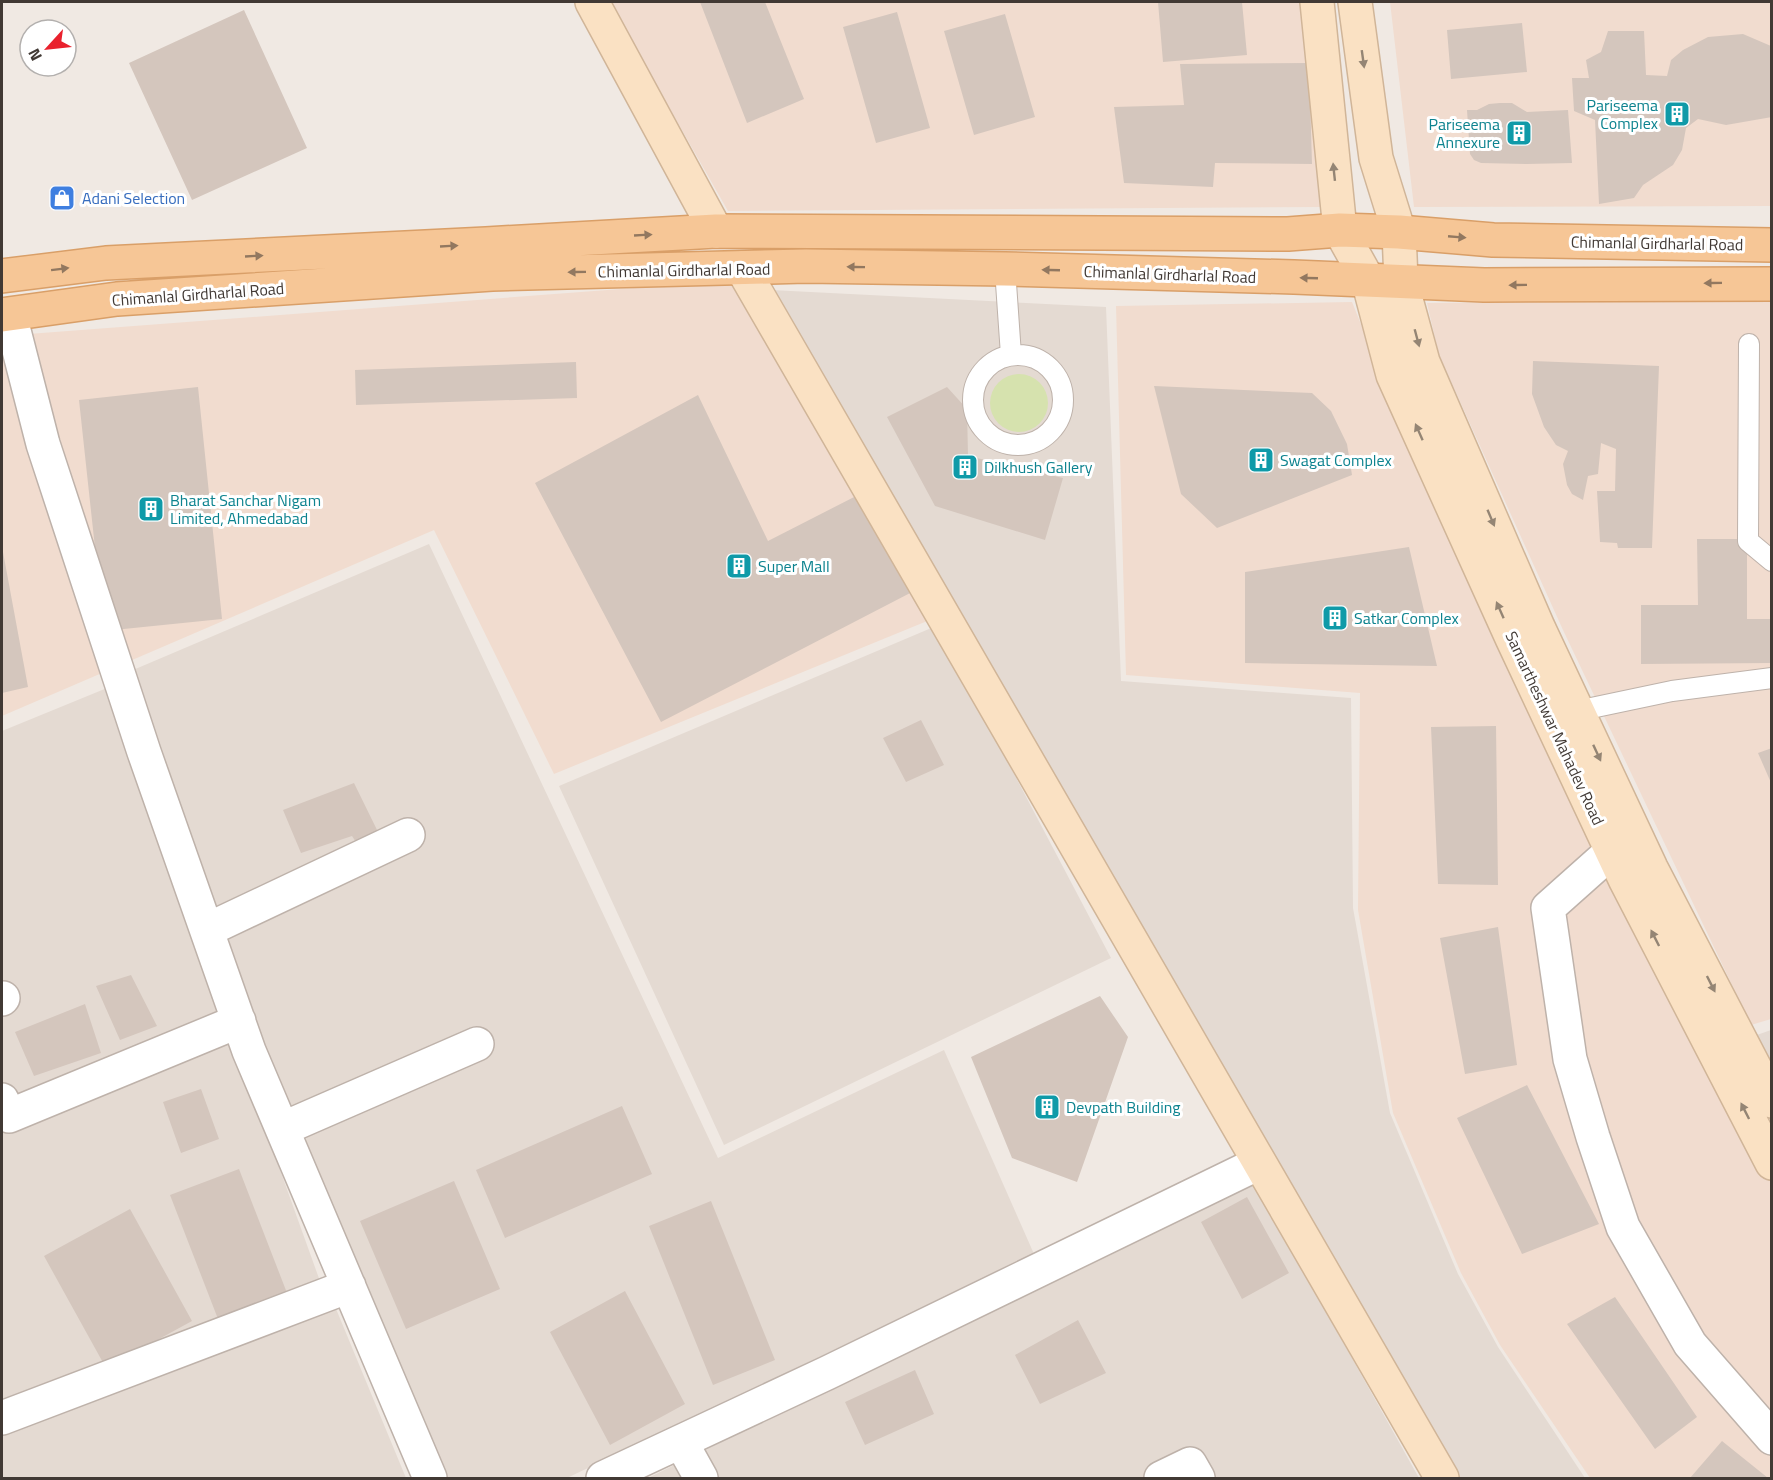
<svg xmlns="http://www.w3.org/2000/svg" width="1773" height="1480" viewBox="0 0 1773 1480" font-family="'Titillium Web',sans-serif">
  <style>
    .residential { fill: #e4dad2 }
    .commercial { fill: #f1dccf }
    .green { fill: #d6e2ae }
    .building { fill: #d4c6bd }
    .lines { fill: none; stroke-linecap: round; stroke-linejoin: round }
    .lane-casing { stroke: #beb2aa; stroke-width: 22 }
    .street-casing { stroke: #beb2aa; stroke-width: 36 }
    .secondary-casing { stroke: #d0b598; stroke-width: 36 }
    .primary-casing { stroke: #d99f68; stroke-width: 36 }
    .lane { stroke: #fff; stroke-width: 20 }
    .street { stroke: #fff; stroke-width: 33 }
    .secondary { stroke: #fae1c3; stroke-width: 33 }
    .primary { stroke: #f6c696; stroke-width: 33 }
    .oneway { fill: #948574 }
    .oneway2 { fill: #927860 }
    .labels { text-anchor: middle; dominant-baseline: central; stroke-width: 6; stroke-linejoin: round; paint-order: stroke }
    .culture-label { font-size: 16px; fill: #0d838f; stroke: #fff; text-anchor: start }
    .shop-label { font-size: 16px; fill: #366cbe; stroke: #fff; text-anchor: start }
    .street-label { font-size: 16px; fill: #413934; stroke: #fff }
  </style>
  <rect width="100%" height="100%" fill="#f0e9e3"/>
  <path class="residential" d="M771,290L1106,307L1121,681L1351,698L1353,908L1390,1113L1458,1274L1498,1347L1585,1478H1458Z
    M429,544L718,1158L944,1050L1034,1254L567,1478H447L256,1038L126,673Z
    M936,626L1111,958L724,1145L559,786Z
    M107,688L321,1284L2,1407V731Z
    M1771,1030V1066L1754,1036Z
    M1253,1181L1419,1478H648Z
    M334,1304L406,1478H2V1430Z"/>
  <path class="commercial" d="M609,2H1306L1323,207L728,211Z
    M1390,2H1771V206L1414,207Z
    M740,280L937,617L554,774L434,530L2,716V336Z
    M1771,300V1019L1751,1025L1563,630L1439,355L1427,303Z
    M1352,302L1383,379L1771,1158V1478H1590L1500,1345L1461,1273L1393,1113L1358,910L1360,693L1126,675L1116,306Z"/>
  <path class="green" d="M990 403a29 29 0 1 1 58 0a29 29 0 1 1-58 0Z"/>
  <path class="building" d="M700,2H765L804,99L747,123Z
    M1158,2H1242L1247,55L1163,62Z
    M244,10L307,148L192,200L129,63Z
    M897,12L930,128L876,143L843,27Z
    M1005,14L1035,117L974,135L944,31Z
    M1522,23L1527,72L1451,79L1447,30Z
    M1608,31H1644L1646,75L1667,76L1671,60L1683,50L1708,37L1743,34L1771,46L1772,117L1726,125L1698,119L1686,128L1682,150L1673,165L1643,185L1634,198L1599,204L1595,120L1574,111L1572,78H1589L1586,60L1601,52Z
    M1309,63L1312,164L1215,163L1213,187L1124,183L1114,107L1184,105L1180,64Z
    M1500,103H1512L1527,112L1568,110L1572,163L1527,164L1481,163L1474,160L1470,154L1467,110H1477L1489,104Z
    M1533,361L1659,366L1652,548H1618L1617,543L1600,542L1597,491H1615L1616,449L1601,443L1598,474L1588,476L1583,500L1572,494L1567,485L1563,464L1568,451L1556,445L1544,427L1532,394Z
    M576,362L577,398L356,405L355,370Z
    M1154,386L1312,393L1331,411L1347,444L1352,475L1217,528L1181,494Z
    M198,387L222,619L104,631L79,400Z
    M947,387L967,409L968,456L1063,478L1045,540L935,506L887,417Z
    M698,395L768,541L860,494L914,591L661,722L535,483Z
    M1697,539H1747V619H1772V663L1641,664V605H1698Z
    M1409,547L1437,666L1245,663V572Z
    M3,552L28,687L2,693V553Z
    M921,720L944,765L906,782L883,738Z
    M1496,726L1498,885L1438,884L1431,727Z
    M1772,748V785L1758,753Z
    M354,783L379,834L358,845L352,836L301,853L283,810Z
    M1498,927L1517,1065L1465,1074L1440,938Z
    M131,975L157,1026L120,1040L96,986Z
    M1100,996L1128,1037L1077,1182L1012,1158L971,1057Z
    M85,1004L101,1053L34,1076L15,1032Z
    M1527,1085L1599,1224L1522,1254L1457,1118Z
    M201,1089L219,1139L181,1153L163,1102Z
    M622,1106L652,1174L505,1238L476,1170Z
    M239,1169L287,1293L218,1319L170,1195Z
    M454,1181L500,1289L406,1329L360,1221Z
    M1247,1197L1289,1273L1242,1299L1201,1222Z
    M711,1201L775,1360L713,1385L649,1226Z
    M130,1209L192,1321L106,1368L44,1256Z
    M625,1291L685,1404L610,1445L550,1332Z
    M1615,1297L1697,1417L1655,1449L1567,1324Z
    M1078,1320L1106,1373L1040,1404L1015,1355Z
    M915,1370L934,1414L865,1445L845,1402Z
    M1722,1441L1768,1478H1690Z"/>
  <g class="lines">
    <g class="lane-casing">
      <path id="lane" d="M1005,269L1011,355
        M1749,344L1748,541L1772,561
        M973 400a45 45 0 1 1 90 0a45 45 0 1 1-90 0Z
        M1577,711L1672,691L1772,678"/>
    </g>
    <g class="street-casing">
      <path id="street" d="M10,315L43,444L144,752L249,1051L430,1478
        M1612,851L1548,908L1570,1059L1593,1137L1623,1227L1690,1344L1772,1438
        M207,930L408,835
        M2,999L3,998
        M2,1100L9,1116L239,1021
        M282,1129L477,1044
        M2,1418L349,1286
        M681,1442L701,1478
        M603,1478L827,1373L1259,1163
        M1161,1478L1190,1464L1198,1478"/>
    </g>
    <g class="secondary-casing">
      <path id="secondary" d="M592,2L716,231
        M1317,2L1340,230L1368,280L1393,375L1512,638L1626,881L1772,1163
        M1355,2L1376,158L1399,232L1401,281L1423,362L1538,627L1651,868L1772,1101
        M742,268L1442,1478"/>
    </g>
    <g class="primary-casing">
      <path id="primary" d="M2,276L106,263L486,244L716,231L1288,234L1340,230L1399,232L1493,240L1772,245
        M2,315L117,299L492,274L806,266L1005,269L1294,277L1484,285L1772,284"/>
    </g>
    <use href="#lane" class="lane"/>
    <use href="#street" class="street"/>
    <use href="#secondary" class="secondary"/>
    <use href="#primary" class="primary"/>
  </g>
  <defs><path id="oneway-solid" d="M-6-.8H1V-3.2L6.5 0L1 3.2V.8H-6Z" transform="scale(1.5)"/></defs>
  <g class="oneway">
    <use href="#oneway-solid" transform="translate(1363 59) rotate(82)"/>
    <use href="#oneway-solid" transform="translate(1334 172) rotate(-96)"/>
    <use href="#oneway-solid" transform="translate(1417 338) rotate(75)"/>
    <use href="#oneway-solid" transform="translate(1419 432) rotate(-114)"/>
    <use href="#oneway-solid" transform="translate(1491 518) rotate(67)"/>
    <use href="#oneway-solid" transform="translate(1500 610) rotate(-114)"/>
    <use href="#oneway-solid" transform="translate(1597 753) rotate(65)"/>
    <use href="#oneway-solid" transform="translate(1655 938) rotate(-117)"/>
    <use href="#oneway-solid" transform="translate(1711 984) rotate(63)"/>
    <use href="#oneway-solid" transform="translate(1745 1111) rotate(-117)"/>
  </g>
  <g class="oneway2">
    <use href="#oneway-solid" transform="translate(643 235) rotate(-3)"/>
    <use href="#oneway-solid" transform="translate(1457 237) rotate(5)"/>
    <use href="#oneway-solid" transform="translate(449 246) rotate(-3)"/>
    <use href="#oneway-solid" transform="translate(254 256) rotate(-3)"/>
    <use href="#oneway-solid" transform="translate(856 267) rotate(-179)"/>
    <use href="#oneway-solid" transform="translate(60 269) rotate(-7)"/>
    <use href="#oneway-solid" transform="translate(1051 270) rotate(-178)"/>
    <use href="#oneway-solid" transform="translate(577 272) rotate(179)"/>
    <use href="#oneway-solid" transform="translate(1309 278) rotate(-178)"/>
    <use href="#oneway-solid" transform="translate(1713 283) rotate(179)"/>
    <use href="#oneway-solid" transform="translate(1518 285) rotate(179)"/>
  </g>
  <defs>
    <g id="building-square" transform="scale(1.35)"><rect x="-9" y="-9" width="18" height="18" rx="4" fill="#0f9aa8" stroke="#fff"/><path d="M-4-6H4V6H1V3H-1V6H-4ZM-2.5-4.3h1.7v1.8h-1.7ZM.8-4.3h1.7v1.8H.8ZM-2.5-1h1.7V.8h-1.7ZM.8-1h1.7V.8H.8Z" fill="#fff"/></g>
    <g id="shop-square" transform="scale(1.35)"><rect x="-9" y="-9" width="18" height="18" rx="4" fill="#3f7fe0" stroke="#fff"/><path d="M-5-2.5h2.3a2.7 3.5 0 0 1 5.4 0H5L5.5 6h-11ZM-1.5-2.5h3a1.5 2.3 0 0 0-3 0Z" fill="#fff"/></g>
  </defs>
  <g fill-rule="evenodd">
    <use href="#building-square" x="1677" y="114"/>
    <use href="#building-square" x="1519" y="133"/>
    <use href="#shop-square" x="62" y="198"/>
    <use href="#building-square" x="1261" y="460"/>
    <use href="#building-square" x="965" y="467"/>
    <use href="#building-square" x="151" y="509"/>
    <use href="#building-square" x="739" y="566"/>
    <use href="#building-square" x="1335" y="618"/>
    <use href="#building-square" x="1047" y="1107"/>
  </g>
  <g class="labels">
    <g class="culture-label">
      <text x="1658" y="105" text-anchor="end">Pariseema<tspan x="1658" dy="18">Complex</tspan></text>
      <text x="1500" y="124" text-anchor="end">Pariseema<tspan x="1500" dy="18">Annexure</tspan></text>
      <text x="1280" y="460">Swagat Complex</text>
      <text x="984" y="467">Dilkhush Gallery</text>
      <text x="170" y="500">Bharat Sanchar Nigam<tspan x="170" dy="18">Limited, Ahmedabad</tspan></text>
      <text x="758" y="566">Super Mall</text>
      <text x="1354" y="618">Satkar Complex</text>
      <text x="1066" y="1107">Devpath Building</text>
    </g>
    <g class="shop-label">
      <text x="82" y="198">Adani Selection</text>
    </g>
    <g class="street-label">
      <text transform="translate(1657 243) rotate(1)">Chimanlal Girdharlal Road</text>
      <text transform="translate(684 270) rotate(-1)">Chimanlal Girdharlal Road</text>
      <text transform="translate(1170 274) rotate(2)">Chimanlal Girdharlal Road</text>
      <text transform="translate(198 294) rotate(-4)">Chimanlal Girdharlal Road</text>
      <text transform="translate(1555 728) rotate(65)">Samartheshwar Mahadev Road</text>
    </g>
  </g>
  <rect width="1773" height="1480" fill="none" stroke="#413934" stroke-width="6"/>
  <g transform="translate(48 48) rotate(243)"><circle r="28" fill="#ffffff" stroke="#b3b0ae" stroke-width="1.5"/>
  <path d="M0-4.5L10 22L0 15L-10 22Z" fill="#e9212d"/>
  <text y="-9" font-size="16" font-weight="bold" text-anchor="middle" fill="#413934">N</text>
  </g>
</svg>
